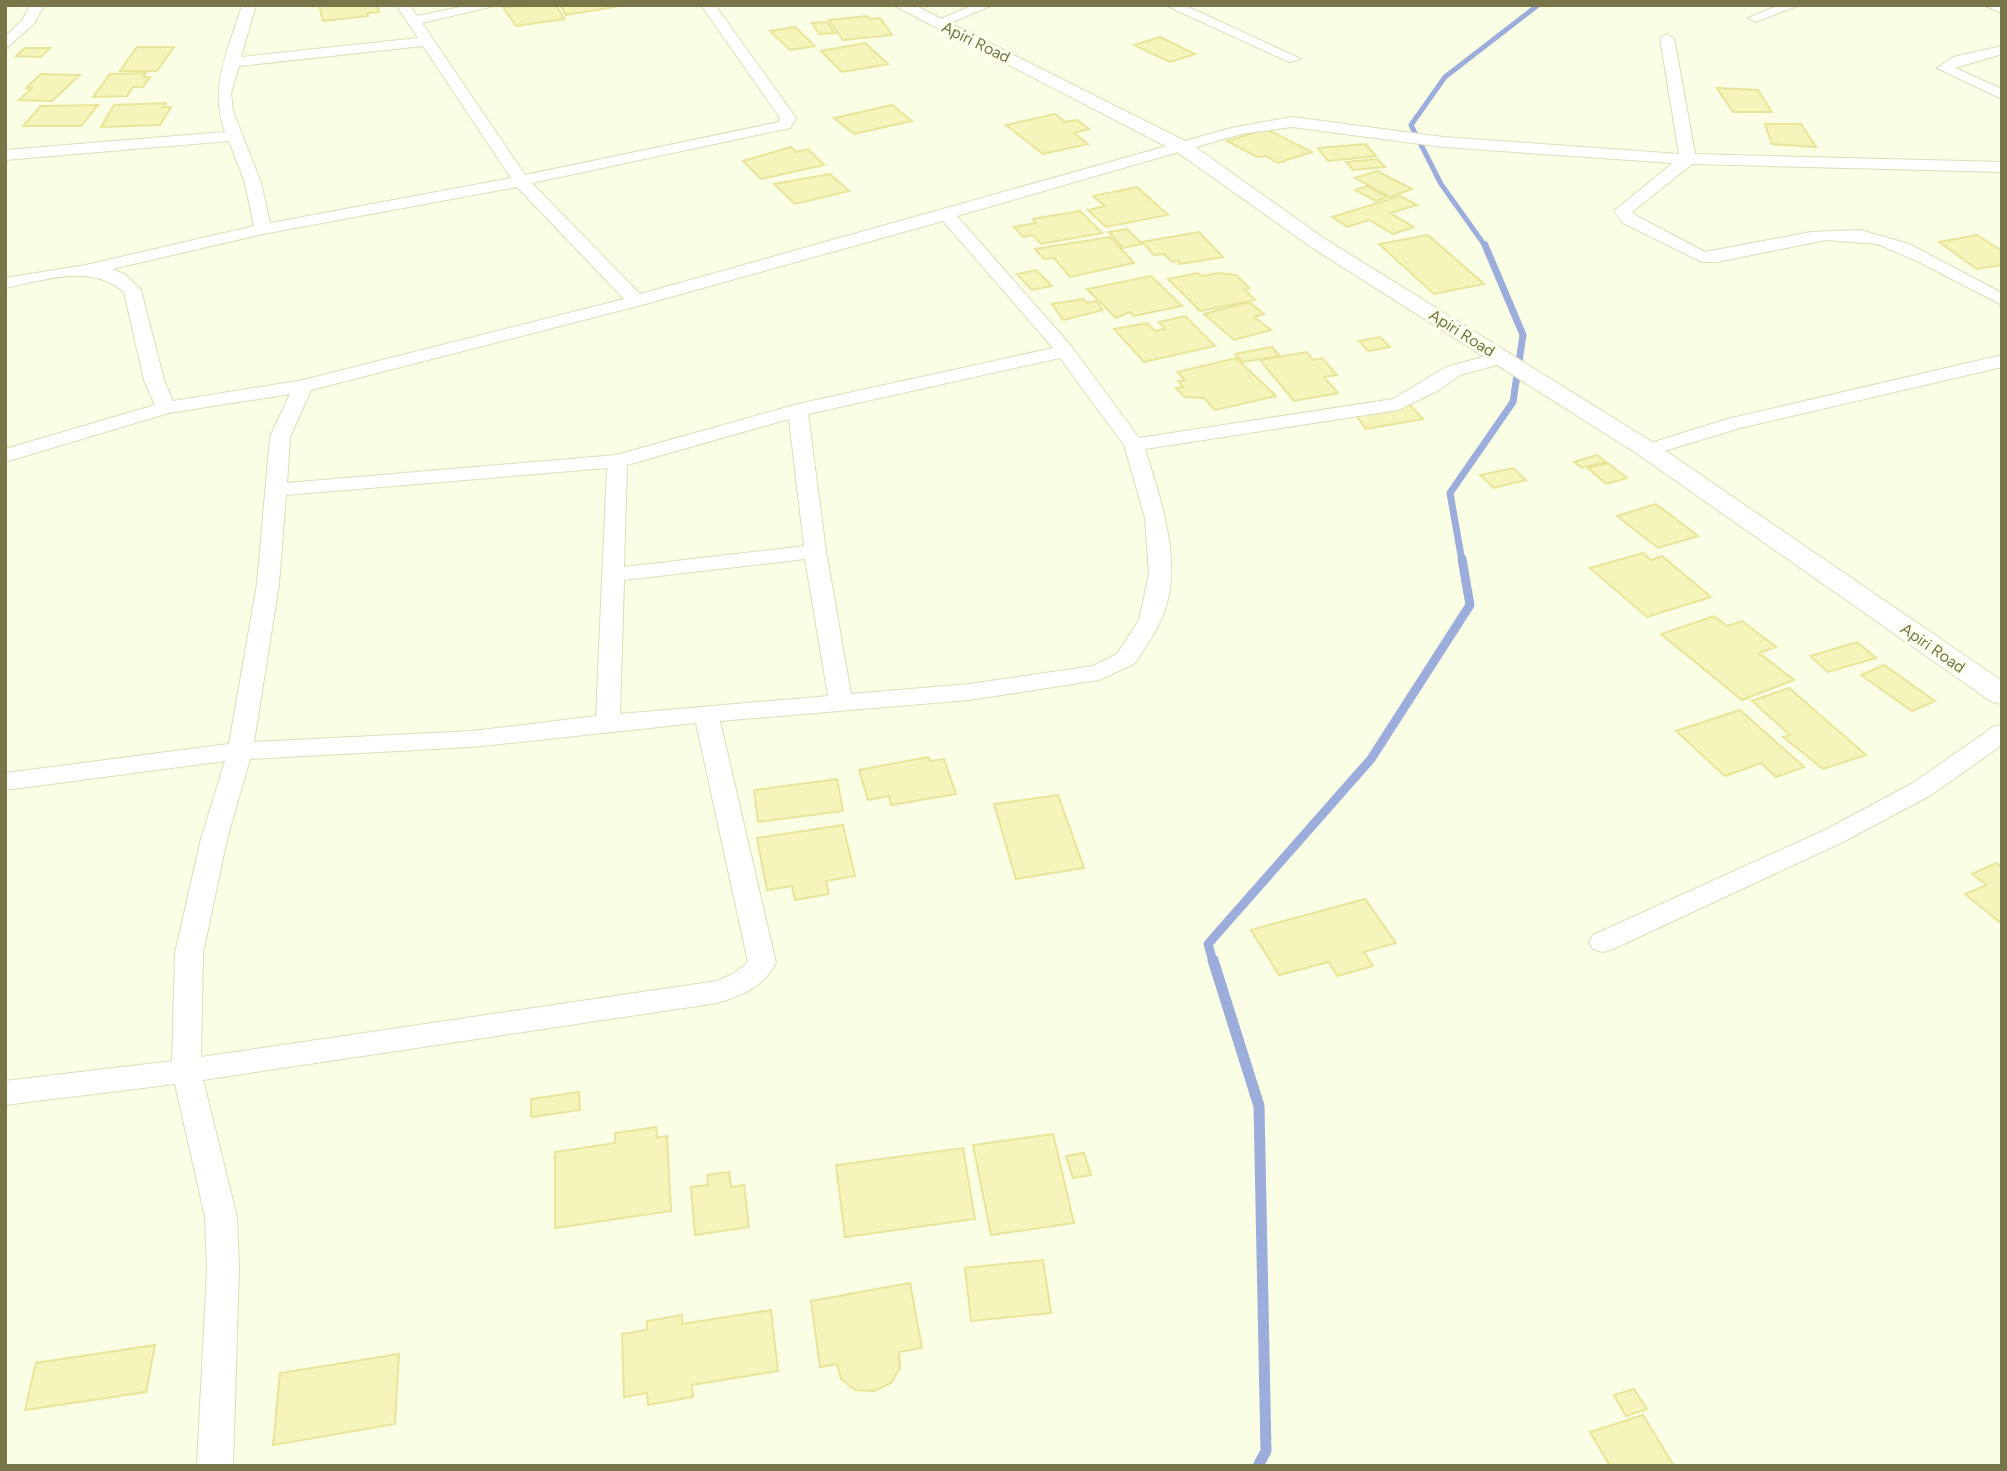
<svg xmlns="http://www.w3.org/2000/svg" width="2007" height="1471" viewBox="0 0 2007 1471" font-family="Figtree,sans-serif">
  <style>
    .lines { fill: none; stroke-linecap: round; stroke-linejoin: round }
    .stream-far3 { stroke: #9caddb; stroke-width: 5 }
    .stream-far2 { stroke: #9caddb; stroke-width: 7 }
    .stream-far1 { stroke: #9caddb; stroke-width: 9 }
    .stream { stroke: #9caddb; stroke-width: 11 }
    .building { fill: #f5f4ba; stroke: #e8e599; stroke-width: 2 }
    .minor-casing { stroke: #dcdeba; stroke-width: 2 }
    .tertiary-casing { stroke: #dcdeba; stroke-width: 2 }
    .minor { fill: #fff; fill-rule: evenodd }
    .tertiary { fill: #fff; fill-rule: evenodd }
    .labels { text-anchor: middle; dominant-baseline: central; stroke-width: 6; stroke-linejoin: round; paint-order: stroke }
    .far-street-label { font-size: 16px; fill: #787548; stroke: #fbffeb }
  </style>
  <rect width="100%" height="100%" fill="#f9fee4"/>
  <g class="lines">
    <path class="stream-far3" d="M1486,247L1441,184L1411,125L1445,77L1538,5"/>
    <path class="stream-far2" d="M1462,561L1450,493L1513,402L1523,335L1485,245"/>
    <path class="stream-far1" d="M1213,961L1208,944L1371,759L1470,605L1462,559"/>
    <path class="stream" d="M1213,960L1259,1106L1266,1451L1258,1466"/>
  </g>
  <path class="building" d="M319,5H377L379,12L367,13L368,16L323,21Z
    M555,5L565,19L516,26L503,7Z
    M560,5H612L614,7L566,15Z
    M867,16L870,19L880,18L892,35L843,40L829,20Z
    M827,22L835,33L819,34L812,23Z
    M795,27L815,46L790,50L770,31Z
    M1160,37L1195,54L1170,62L1134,45Z
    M865,43L888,64L842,72L821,51Z
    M137,47H174L157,71H120Z
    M25,48H50L41,57L16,56Z
    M146,73L143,77H150L143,87H133L127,96L93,97L110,74Z
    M41,74L80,75L52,101L19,100L32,88H26Z
    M1717,88L1758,90L1772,112H1733Z
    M166,103L163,107H171L160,125L101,127L114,105Z
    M98,105L81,126H23L41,106Z
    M892,105L912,121L854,134L834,118Z
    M1055,114L1065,122L1077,120L1089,129L1074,133L1088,144L1043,154L1006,125Z
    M1765,124H1801L1816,147L1772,144Z
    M1266,129L1312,152L1278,163L1266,156L1257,157L1227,141Z
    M1365,144L1376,156L1328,161L1318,148Z
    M791,147L796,152L808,149L824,165L761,179L743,161Z
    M1377,159L1385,167L1353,170L1346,162Z
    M1377,171L1412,189L1390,197L1355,178Z
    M830,174L849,191L795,204L774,184Z
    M1367,186L1387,197L1376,201L1355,190Z
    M1137,187L1168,215L1106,227L1088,210L1105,206L1093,196Z
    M1400,196L1417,205L1390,213L1414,227L1393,234L1369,220L1348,227L1332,217Z
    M1080,211L1102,233L1041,244L1033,235L1023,237L1014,227L1036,223L1033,219Z
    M1127,229L1142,244L1123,248L1109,232Z
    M1199,232L1223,257L1179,264V260L1172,262L1164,254L1154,255L1142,242Z
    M1428,235L1484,284L1434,294L1379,244Z
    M1977,235L2002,251V265L1977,269L1939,242Z
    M1110,237L1134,263L1070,277L1054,258L1044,259L1035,249Z
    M1036,270L1052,286L1032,290L1017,274Z
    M1198,273L1202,276L1218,273L1236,275L1249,288L1244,289L1255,300L1200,311L1168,279Z
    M1151,276L1182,306L1134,316L1130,312L1116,318L1087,289Z
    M1083,299L1087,303L1096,301L1103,310L1063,320L1052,304Z
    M1249,302L1264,314L1254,317L1271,330L1234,340L1204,314Z
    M1185,316L1215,346L1144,362L1114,329L1147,323L1155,331L1165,329L1159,322Z
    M1380,337L1390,347L1368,351L1359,341Z
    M1272,347L1280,356L1243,362L1235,354Z
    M1307,352L1313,360L1322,358L1337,375L1324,377L1338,393L1294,401L1260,360Z
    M1236,358L1276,396L1215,410L1204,398L1185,397L1176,388L1183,387L1178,381L1185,380L1177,372Z
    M1409,404L1423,419L1366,429L1354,413Z
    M1597,455L1606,462L1582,468L1574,462Z
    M1608,463L1627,478L1606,484L1588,468Z
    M1513,468L1526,480L1494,488L1480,475Z
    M1656,504L1698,536L1658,548L1617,516Z
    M1643,553L1651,560L1662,556L1711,597L1647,617L1590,568Z
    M1714,616L1727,626L1742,621L1776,647L1759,653L1794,680L1742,700L1661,634Z
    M1857,642L1876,658L1828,672L1810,656Z
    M1884,665L1935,701L1912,711L1861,675Z
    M1789,688L1866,755L1823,769L1783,737L1790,735L1752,701Z
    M1740,710L1804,767L1776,777L1761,763L1725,776L1676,731Z
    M928,757L930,761L944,759L956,794L891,805L889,796L868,800L859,770Z
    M837,779L843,811L758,822L754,790Z
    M1058,795L1084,868L1016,879L994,804Z
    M843,825L855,876L826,881L829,894L795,900L792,886L767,890L757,838Z
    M1996,863L2002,868V924L1965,894L1987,885L1972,874Z
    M1365,899L1396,943L1364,952L1373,966L1337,976L1329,962L1279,975L1251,930Z
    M579,1092L580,1110L531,1117V1099Z
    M656,1127L657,1138L667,1136L671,1211L555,1228V1152L615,1143V1133Z
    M1053,1134L1074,1223L991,1235L973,1145Z
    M963,1148L975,1219L845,1237L836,1165Z
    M1084,1153L1091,1175L1073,1178L1066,1156Z
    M729,1172L731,1187L744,1185L749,1227L695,1235L691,1187L708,1185L707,1175Z
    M1043,1260L1051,1313L971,1321L965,1268Z
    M910,1283L922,1348L899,1352L900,1368L891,1383L874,1391L855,1390L841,1379L837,1364L820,1367L811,1301Z
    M771,1310L778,1371L692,1385L693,1397L648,1405L647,1393L624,1397L622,1334L647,1330V1321L682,1315V1324Z
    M155,1345L146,1392L25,1410L36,1363Z
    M399,1354L395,1424L273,1445L280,1373Z
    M1634,1389L1647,1409L1626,1416L1614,1395Z
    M1643,1415L1674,1466H1610L1590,1432Z"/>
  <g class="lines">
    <g class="minor-casing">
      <path id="minor" d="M30,5H44L34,24L5,49V37L23,19Z
        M242,5H256L241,57L418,38L396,5H410L417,16L470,5H498L422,23L525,175L779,122L780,118L701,5H715L796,118L790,128L532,183L640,294L1231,128L1292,117L1443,137L1679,154L1660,38L1667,34L1674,38L1695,154L2002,162V172L1692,164L1632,212L1635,215L1705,252L1811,232L1860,230L1909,244L2002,293V305L1917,261L1877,244L1826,240L1717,262H1702L1623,223L1614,211L1673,163L1443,147L1292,127L1241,134L957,216L1072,347L1139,438L1393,399L1446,367L1501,352L1510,358L1508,362L1460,375L1439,390L1398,410L1145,449C1161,501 1186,570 1160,622C1154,635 1145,647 1138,659L1134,664L1099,680L969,700L720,721L776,963C762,988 743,995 717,1003L203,1080L237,1217L239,1269L233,1466H197L207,1269L205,1217L175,1084L5,1105V1081L172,1061L175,953L201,839L225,761L5,790V773L229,744L257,584L270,437L290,394L169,413L5,462V449L155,405L144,380L124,292C90,263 45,280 5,288V278L86,265L254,226L245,183L229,141L5,160V150L225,132C208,87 229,49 242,5ZM423,46L511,178L270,223L261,183L233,111L231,93L239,66ZM517,187L624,299L303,380L173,401L164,380L141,290L126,275L112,269L263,234ZM943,221L1053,348L798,404L616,455L287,483L290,437L311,390L642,305ZM1060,358L1124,445L1145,518L1149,574L1139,620L1117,654L1093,666L969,684L851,694L826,551L808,414ZM789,419L804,546L624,567L627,465ZM607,468L596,716L472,731L254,742L279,584L286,495ZM805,559L828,696L620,714L624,580ZM696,723L748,962L733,974L717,981L201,1057L203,953L227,839L250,759L472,747Z
        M973,5H993L943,26L931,23Z
        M1165,5H1184L1301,59L1289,62Z
        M1779,5H1800L1755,22L1748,18Z
        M1983,5H2002V13Z
        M2002,46V54L1955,68L2002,89V99L1937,68L1953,57Z
        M2002,355V367L1740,428L1648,456L1638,450L1641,446L1727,419Z
        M2002,725V745L1931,795L1843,842L1613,949L1603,952L1593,949L1589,942L1593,935L1825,830L1913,783L1993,727Z"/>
    </g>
    <g class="tertiary-casing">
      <path id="tertiary" d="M893,5H914L1191,144L1325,239L1657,445L2002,681V704L1992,702L1639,455L1311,247L1177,152Z"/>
    </g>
    <use href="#minor" class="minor"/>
    <use href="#tertiary" class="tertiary"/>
  </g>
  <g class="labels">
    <g class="far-street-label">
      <text transform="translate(976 42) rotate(26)">Apiri Road</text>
      <text transform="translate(1462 333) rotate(32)">Apiri Road</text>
      <text transform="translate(1933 648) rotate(35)">Apiri Road</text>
    </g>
  </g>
  <rect width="2007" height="1471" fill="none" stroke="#787548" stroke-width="14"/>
</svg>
